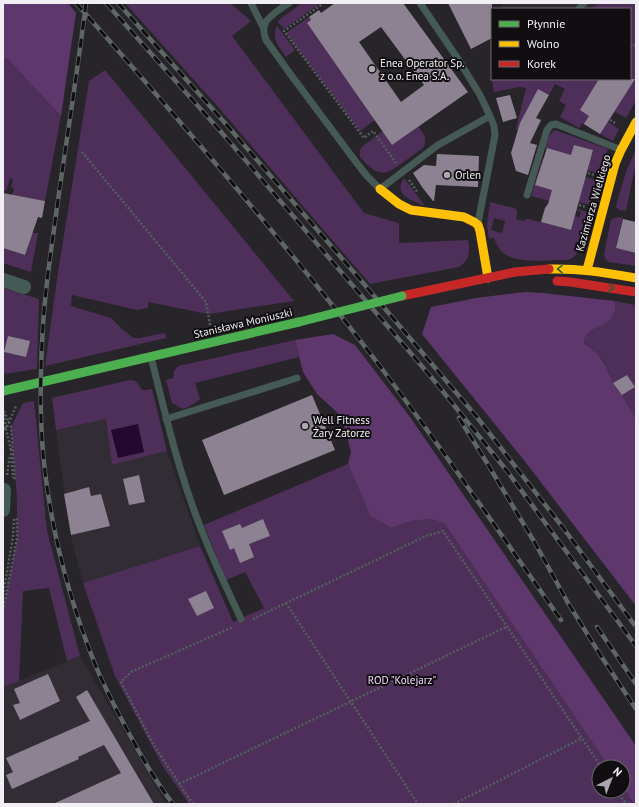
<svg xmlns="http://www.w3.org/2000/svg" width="639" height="807" viewBox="0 0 639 807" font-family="'PT Sans',sans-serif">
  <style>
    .built { fill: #322c35 }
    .green { fill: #4e2f59; fill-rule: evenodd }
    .forest { fill: #5e376c }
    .water { fill: #25072f }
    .building { fill: #8d8292; fill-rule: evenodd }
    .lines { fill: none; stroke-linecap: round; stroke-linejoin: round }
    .path { stroke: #535f5d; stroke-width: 2.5; stroke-dasharray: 2 2; stroke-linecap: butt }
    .lane { stroke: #465a55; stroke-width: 7 }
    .street { stroke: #465a55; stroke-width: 14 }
    .fast { stroke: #4caf50; stroke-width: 9 }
    .slow { stroke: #ffc107; stroke-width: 9 }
    .jam { stroke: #c62828; stroke-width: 9 }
    .rail-casing { stroke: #5e6666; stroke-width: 4.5 }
    .rail { stroke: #100e11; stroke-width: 3; stroke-dasharray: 9; stroke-linecap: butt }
    .fast-bridge { stroke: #4caf50; stroke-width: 9 }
    .oneway { stroke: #2e5e30 }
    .poi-dot { fill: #aaa8ac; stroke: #100e11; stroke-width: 1.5 }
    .labels { text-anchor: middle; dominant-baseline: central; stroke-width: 4; stroke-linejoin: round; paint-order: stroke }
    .poi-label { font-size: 11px; fill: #f1eff3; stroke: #100e11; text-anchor: start }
    .street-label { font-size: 11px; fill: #f1eff3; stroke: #100e11 }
    .park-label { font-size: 11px; fill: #f3d9fd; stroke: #100e11 }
  </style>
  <rect width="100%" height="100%" fill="#272529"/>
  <path class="built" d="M500,3H598L592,9H503Z
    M106,419L112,465L167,451L200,546L83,583L73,545L66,503L56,430Z
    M80,656L166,804H3V687Z"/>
  <path class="green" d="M125,3H230L251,21L232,36L364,213L399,223V243L468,240C470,253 470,259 459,267L370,284L302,205L220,109Z
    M302,3H321L284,29L278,22L280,19Z
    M598,3H636V100L626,118L615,112L608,122L619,129L613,141L600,134L582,123L579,128L560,117L566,105L559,101L565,89L555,84L549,95L538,89L527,110L528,114L525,132L516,129L526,88L519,87L494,92L492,80L495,79H630V9H592Z
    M309,17L311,20L307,23L375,120L360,131L286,33Z
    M277,26L295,50L286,57C279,47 271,38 277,26Z
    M7,57L61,116L45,201L12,195L14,188L11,187L13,180L10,178L6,191L3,190V60Z
    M105,70L294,301L208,314L148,302V308L137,310L72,295L71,306L111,318L121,328L133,338H140L164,333L166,335V338L45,366L58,272L89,81Z
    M418,127C424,133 428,140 423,148L392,170C378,178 369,166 360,157V150L363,146L383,131L392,145Z
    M555,130L608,149L598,173L587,170L593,150L574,145L571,158L563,153L545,148L550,134Z
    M636,149V162L626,211L619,210L616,207V206L626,172Z
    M543,158L559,162V199L550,196L549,201L531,196Z
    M585,177L597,180L590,205L578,202Z
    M404,178L425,206C413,201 392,195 404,178Z
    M490,202L514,208C519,211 517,214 516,219L524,221L525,219H528L535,221L541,222L571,230L575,216L579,218L581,212L576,210V209L588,212C585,223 581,248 575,256C572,259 569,259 566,260C548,260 515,264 502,252C498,248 496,243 494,238L489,239L487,225ZM494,218L505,221L502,233L491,230Z
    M623,217L616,248L636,253V266L609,262L605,258L604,254L611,220L614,218Z
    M32,233H38L31,272L3,263V248L25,255Z
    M3,288L39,299L37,369L4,374L3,373Z
    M615,301L636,305V419L622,395L635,387L627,375L613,383C609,373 606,362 598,354C593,349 586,347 584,341C588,324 611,329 615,311C616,307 616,304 615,301Z
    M295,340L299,357L195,383L200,399C195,404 190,406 183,409L172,403L166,380L173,378L174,371L178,366Z
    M130,380C138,380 138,385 142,390H145L152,389L167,451L112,465L106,419L56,430L52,398Z
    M34,401L47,531L80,656L67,661L49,588L23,591L19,681L3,687V611L17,538V497L11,427L23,403Z
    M348,464L370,516L391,528L412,521L430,519L444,523L609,767H599V791H623V787L634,804H189L162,765L115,676L83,583L200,546L233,622L264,608L245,572L226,580L204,525Z"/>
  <path class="forest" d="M3,3H68L76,13L61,116L7,58L3,60Z
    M525,292L543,293L615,301C616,304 616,307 615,311C611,329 588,324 584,341L585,344L598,354L606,366L613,383L622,395L636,419V606L523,459L422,334L431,307L476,298Z
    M333,334L355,345L410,417L636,746V804H634L623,787V767H609L444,523L430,519L412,521L391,528L370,516L348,464L351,452L342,417L317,394L303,372L295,340Z"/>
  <path class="water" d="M138,424L144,452L118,458L111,430Z"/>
  <path class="building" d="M335,3H403L468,92L392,145L307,23L311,20L309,17L319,10L321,13ZM381,27L424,85L401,102L359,42Z
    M448,3H492V38L471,49Z
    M599,79H635L600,134L584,124L589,116L580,110Z
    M538,89L549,95L536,118L541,120L530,143L537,145L528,175L516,171L511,153L520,123Z
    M510,95L517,118L503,122L496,98Z
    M574,145L593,150L571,230L541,222L545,208L548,204L552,190L535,185L547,148L571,155Z
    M437,154L479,156L478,187L436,185L434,201H433L422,187L413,173L424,165L436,166Z
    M3,193L45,201L42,218L38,217L25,255L3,248Z
    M623,219L636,222V253L616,248Z
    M8,336L30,341L26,357L4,352Z
    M627,375L635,387L622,395L613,383Z
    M312,395L335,450L224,495L202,440Z
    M139,475L145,502L129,505L123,479Z
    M89,487L91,496L101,494L110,526L71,535L64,494Z
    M263,519L270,536L249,544L254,557L240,563L234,548L230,550L222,531L240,524L242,528Z
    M206,591L214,608L197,616L188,599Z
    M48,674L60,701L20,720L13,705L20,703L14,689Z
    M87,690L154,804H53L121,773L104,745L78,757L79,759L12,789L6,775L13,772L6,758L90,721L76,697Z"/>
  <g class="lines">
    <path class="path" d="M321,5L284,31L364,138L373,131L396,163
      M630,47L635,45L636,46
      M610,120L615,123
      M82,152L206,302L210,325
      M588,173L594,175
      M409,180L418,193
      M579,205L586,207
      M4,411L11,427L15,480
      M3,429H6L4,414
      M11,449L13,478
      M11,450L6,429L16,406
      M7,475L10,455
      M3,596L13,537L14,519
      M286,603L418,804
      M3,611L17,538V517
      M253,619L426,536L443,531L601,767
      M179,784L506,627
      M617,791L626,804
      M193,804L153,744L121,682L131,672L233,627
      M454,804L582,738"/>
    <path class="lane" d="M251,3L264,29
      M289,3C283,7 267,17 265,24C263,29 264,35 266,40L291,75L359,166L367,176L380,189L438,145L490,116L494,126L495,135L478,223
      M420,3L458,59L480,95L490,116
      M579,9L584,3
      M527,195L547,130L551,125L556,124L561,126L619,149
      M151,357C166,417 180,478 204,536C215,564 228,591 241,619
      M166,419L297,378"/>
    <path class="street" d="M3,280L24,287
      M3,510L4,490"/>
    <path class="fast" d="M3,391L299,322"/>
    <path class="slow" d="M380,189L399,204L411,210L464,217L474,222L478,225L480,231L488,278
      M549,269C579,268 607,273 636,278
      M587,270L615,164L621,150L636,122"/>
    <path class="jam" d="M557,281L570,282L636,292
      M402,296L515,272L549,269"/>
    <g class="rail-casing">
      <path id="rail" d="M76,3C178,118 279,235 373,357C438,442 499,532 561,620
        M86,3C77,76 65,149 55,222C50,257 45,291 43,326C40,374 39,424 45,472C53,538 72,608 97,669C107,692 119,715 131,737C143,760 157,783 173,804
        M106,3L222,133L432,378L507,471L636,646
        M118,3L225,123L364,284L476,416L564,529L636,627
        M459,418L487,463L535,543L568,603L601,656L636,709
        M597,627L636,684"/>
    </g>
    <use href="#rail" class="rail"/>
    <path class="fast-bridge" d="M299,322L402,296"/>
  </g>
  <defs><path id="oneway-chevron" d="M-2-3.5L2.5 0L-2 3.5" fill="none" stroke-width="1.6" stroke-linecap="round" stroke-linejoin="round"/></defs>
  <g class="oneway">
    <use href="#oneway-chevron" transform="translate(560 269) rotate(-179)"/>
    <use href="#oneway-chevron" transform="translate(611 288) rotate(9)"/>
  </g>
  <g class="poi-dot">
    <circle cx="372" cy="69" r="4"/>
    <circle cx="447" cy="175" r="4"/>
    <circle cx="305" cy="426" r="4"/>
  </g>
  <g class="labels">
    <g class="poi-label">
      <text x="380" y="63">Enea Operator Sp.<tspan x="380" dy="13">z o.o. Enea S.A.</tspan></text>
      <text x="455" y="175">Orlen</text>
      <text x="313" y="420">Well Fitness<tspan x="313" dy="13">Żary Zatorze</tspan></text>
    </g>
    <g class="street-label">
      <text transform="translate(593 203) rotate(-74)">Kazimierza Wielkiego</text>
      <text transform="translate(243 323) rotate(-13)">Stanisława Moniuszki</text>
    </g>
    <g class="park-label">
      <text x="402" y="680">ROD "Kolejarz"</text>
    </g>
  </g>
  <rect width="639" height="807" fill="none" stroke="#f1eff3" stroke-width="8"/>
  <rect x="491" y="8" width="140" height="72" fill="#100e11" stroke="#6a686b"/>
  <rect x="499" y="21" width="20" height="6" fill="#4caf50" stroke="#6a686b"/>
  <text x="527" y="28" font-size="12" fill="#f1eff3">Płynnie</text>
  <rect x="499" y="41" width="20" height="6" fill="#ffc107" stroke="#6a686b"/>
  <text x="527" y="48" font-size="12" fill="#f1eff3">Wolno</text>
  <rect x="499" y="61" width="20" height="6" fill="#c62828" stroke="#6a686b"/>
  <text x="527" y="68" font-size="12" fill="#f1eff3">Korek</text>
  <g transform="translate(611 779) rotate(42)"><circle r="19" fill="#100e11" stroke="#6a686b"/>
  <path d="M0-3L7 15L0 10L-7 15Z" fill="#aaa8ac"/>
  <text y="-6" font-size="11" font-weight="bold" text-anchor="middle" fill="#f1eff3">N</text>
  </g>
</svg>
